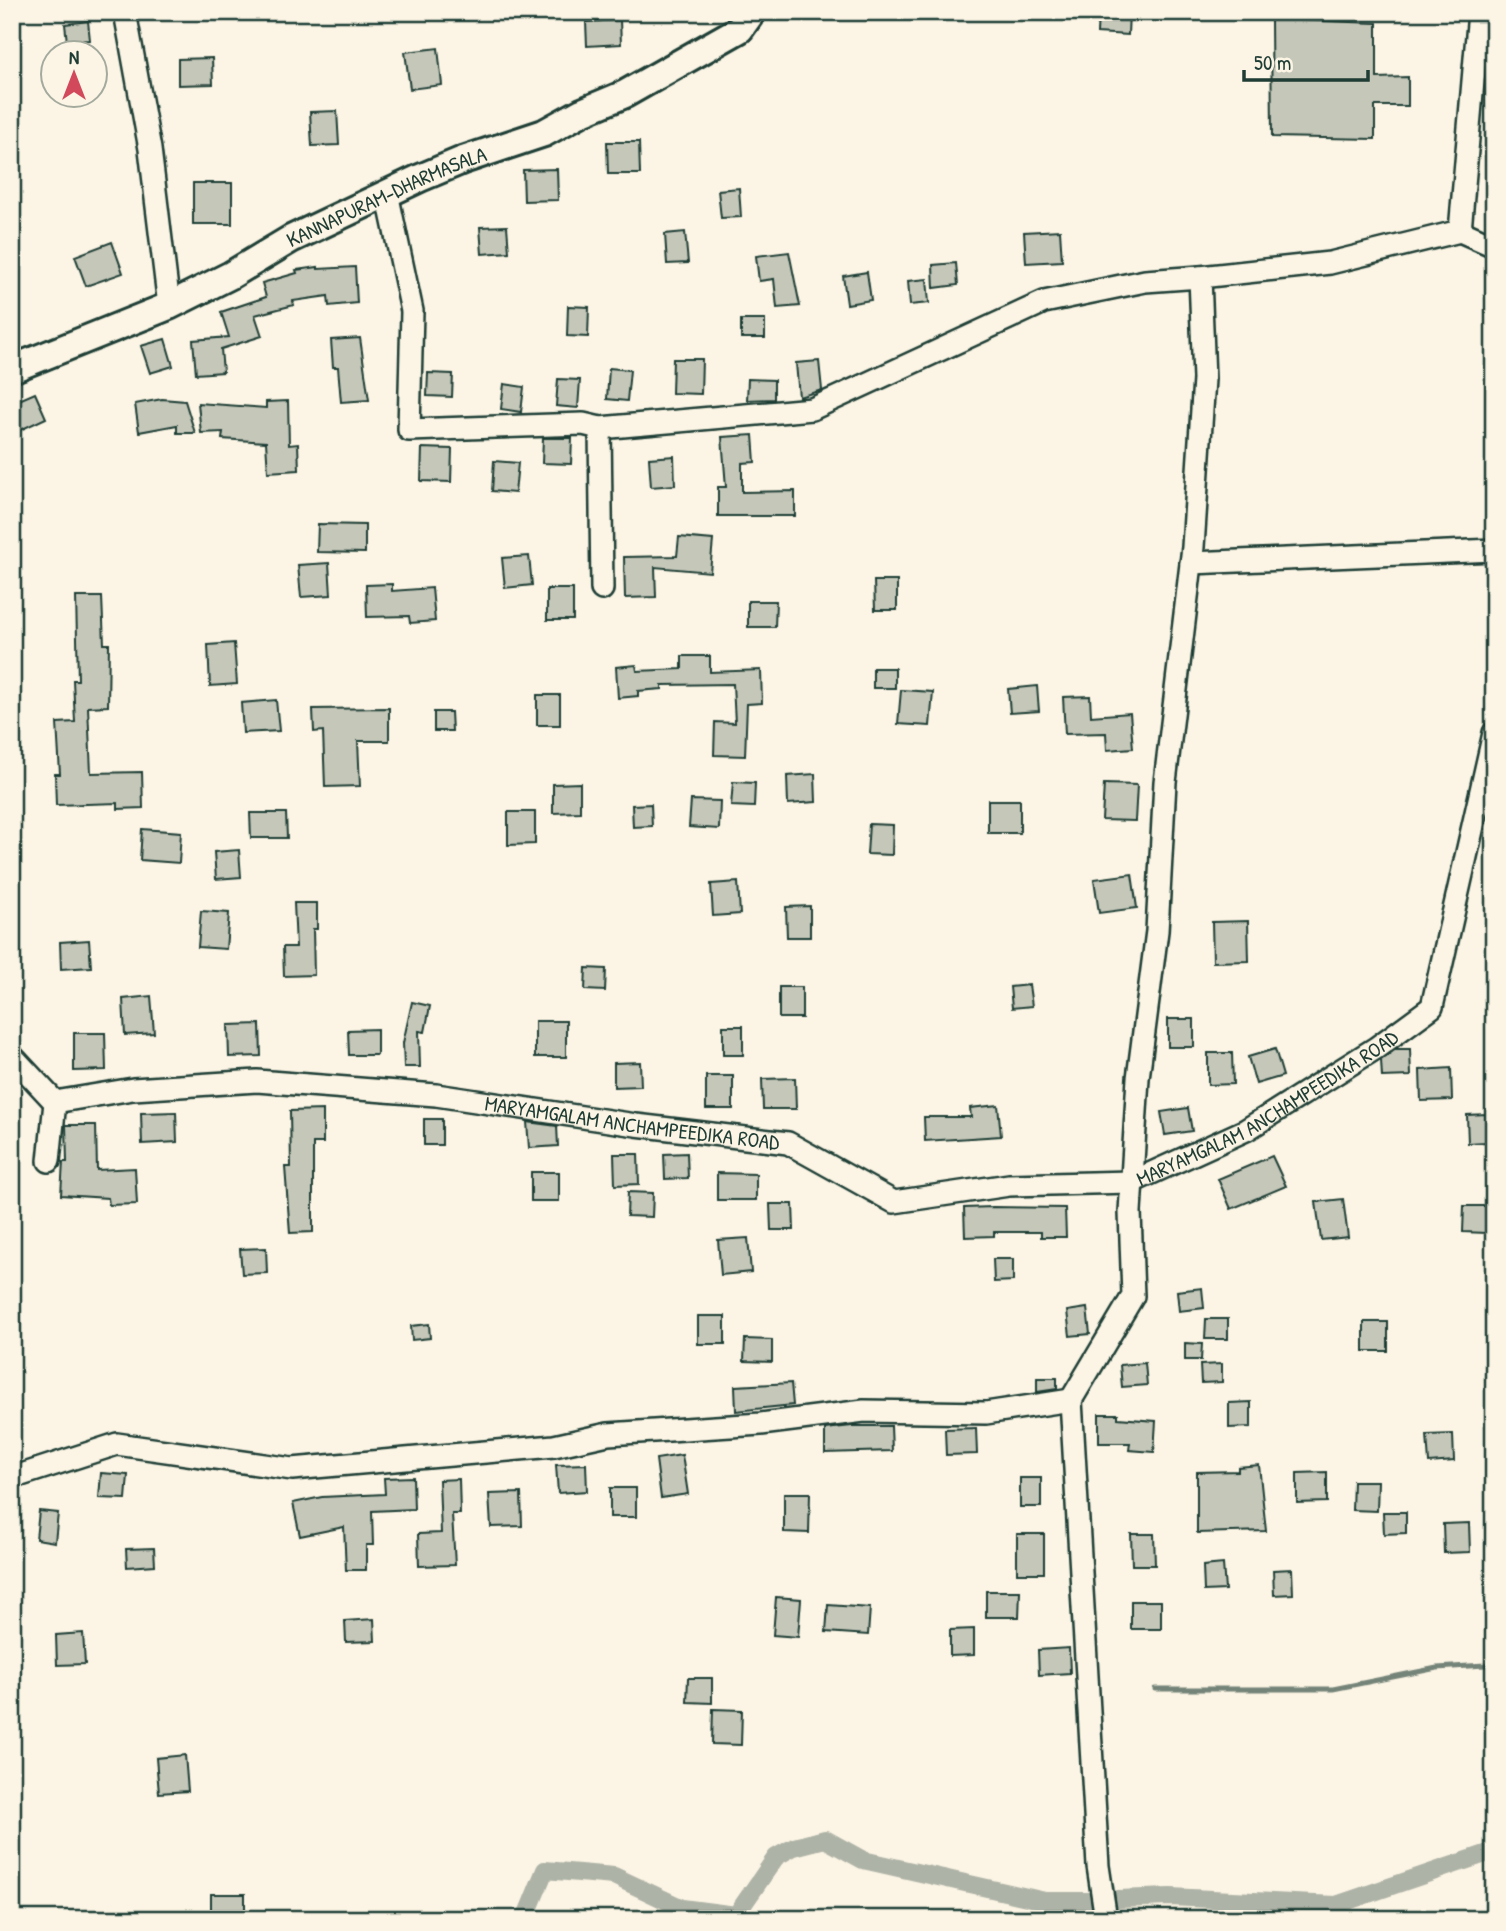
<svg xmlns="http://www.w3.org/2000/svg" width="1506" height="1931" viewBox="0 0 1506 1931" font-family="'Patrick Hand',sans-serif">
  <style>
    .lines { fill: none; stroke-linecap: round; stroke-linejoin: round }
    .stream { stroke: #758479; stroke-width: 5 }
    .canal { stroke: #aeb3a7; stroke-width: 18 }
    .building { fill: #c5c7b9; stroke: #1f3d34; stroke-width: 2 }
    .minor-casing { stroke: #1f3d34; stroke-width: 26 }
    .major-casing { stroke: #1f3d34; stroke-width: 32 }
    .minor { stroke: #fcf5e5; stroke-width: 21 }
    .major { stroke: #fcf5e5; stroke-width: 26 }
    .labels { text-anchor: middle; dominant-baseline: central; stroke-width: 5; stroke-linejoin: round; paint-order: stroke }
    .street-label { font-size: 21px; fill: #1f3d34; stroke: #fcf5e5 }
  </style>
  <rect width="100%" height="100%" fill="#fcf5e5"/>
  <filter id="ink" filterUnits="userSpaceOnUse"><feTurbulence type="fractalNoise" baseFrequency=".0143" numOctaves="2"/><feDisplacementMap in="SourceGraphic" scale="14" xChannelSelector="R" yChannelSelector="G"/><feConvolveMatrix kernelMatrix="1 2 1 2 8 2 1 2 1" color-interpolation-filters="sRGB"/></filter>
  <g filter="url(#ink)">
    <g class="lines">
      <path class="stream" d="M1155,1689H1333L1437,1668L1485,1665L1494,1661"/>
      <path class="canal" d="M1118,1899L1170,1897L1336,1905L1494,1851
        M525,1919L545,1870L614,1876L682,1908L736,1915L776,1857L794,1847L825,1839L863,1860L1045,1901H1092"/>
    </g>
    <path class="building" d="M1098,12H1129L1128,35L1097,33Z
      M1271,19L1377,23V78L1408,77V106H1375V139L1272,137Z
      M620,20L621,44L587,46L586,22Z
      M88,21L90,40L67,42L65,24Z
      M438,48L442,85L410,89L405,52Z
      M212,58L213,84L178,85V59Z
      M337,111L339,145L312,146L310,112Z
      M607,142H639L640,174H608Z
      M557,169L558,200L524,201L523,170Z
      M193,183H232V224H193Z
      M739,188L741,217L721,218L718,190Z
      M507,226L509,252L482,254L480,227Z
      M1060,230L1062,261L1026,263L1024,232Z
      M685,232L688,263L667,264L665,234Z
      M112,242L123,273L86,286L75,256Z
      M789,252L800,306L777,308L774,279L759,281L756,256Z
      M956,263L958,285L934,288L933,265Z
      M318,267V269L355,267L357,303L329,306L328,296L293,301L294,305L255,315L262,336L221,349L223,372L196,374L193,340L229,337L221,312L266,297L262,283L297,273L296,270Z
      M867,272L871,300L847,304L843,276Z
      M927,279L929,303L910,305L908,281Z
      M568,306L589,307L588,337L567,336Z
      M741,320H765V338H741Z
      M360,338L369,400L341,402L338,367H333L331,340Z
      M165,339L173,366L150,373L141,346Z
      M673,359H702L701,394L672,393Z
      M819,361L822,390L799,397L796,363Z
      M609,368L630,370L627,401L607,399Z
      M428,373L453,374L452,397L427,396Z
      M558,379L580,380L578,408L556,406Z
      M748,379L774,380V399L747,400Z
      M504,384L524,387L521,412L501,409Z
      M35,393L46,418L12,434V403Z
      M162,399L185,401L195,433H177V425L139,432L135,404Z
      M288,401L289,445L298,444L299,470L268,472L266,442L222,439L223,432L201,433L198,403L266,408V402Z
      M753,435L755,462L742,463V492L795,491V516H718V487H726L722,437Z
      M543,438H572L571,464L542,463Z
      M422,448L452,449L451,482L421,481Z
      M674,456L675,485L651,487L649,458Z
      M494,461L518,463L515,493L492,491Z
      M318,524L365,525V553L317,552Z
      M679,537L713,540L710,572L655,567L656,597L625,598L624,557L677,556Z
      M529,556L532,585L505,588L502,558Z
      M329,563L331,595L301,597L298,565Z
      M874,581H897V610H875Z
      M392,584V591L432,588L435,621L410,623L409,616L367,617L366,585Z
      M547,589H573V620H547Z
      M76,597H102L104,644H109L108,706L88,707L91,773L142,772L143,808L118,809V803L56,805L55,774H60L57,723L75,722L73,680H78Z
      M748,601H776L775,627H748Z
      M234,643L237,684L210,686L208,645Z
      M682,656H710V672L761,670L762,703L747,704L745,756L714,755L715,722L735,723L733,684L662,685V689L638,691V696L618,698L616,667L636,665L637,671L682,669Z
      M873,668H895V688H873Z
      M1037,686L1039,711L1010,713L1008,689Z
      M901,690L933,692L930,726L898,724Z
      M537,695H560V725H537Z
      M1090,696L1091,716L1130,713L1133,748L1107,750L1106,733L1065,734L1063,697Z
      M276,700L279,731L243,733L241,703Z
      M389,708V741H358L360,786L325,787L323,731L314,732L313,709Z
      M434,712H451L452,731H434Z
      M815,774L816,802L788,804L787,776Z
      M733,782L755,783L754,807L731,806Z
      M580,783V812L553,813V784Z
      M1104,784L1137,785L1135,821L1102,820Z
      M691,800L720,801L719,829L689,827Z
      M988,800H1020V833H988Z
      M651,804L652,826L633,827L632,805Z
      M508,812H535V844L508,845Z
      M250,813H286L287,838H251Z
      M869,824L893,825L892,855L867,854Z
      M142,829L181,832L179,863L140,860Z
      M239,850L241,877L216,879L214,852Z
      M1132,874L1137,908L1099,913L1094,879Z
      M738,882L740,914L713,916L711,884Z
      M294,903H317V929H313L314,975L284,976L283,947H296Z
      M810,906V937H787L786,907Z
      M201,911L229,913L226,949L198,947Z
      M1248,921L1249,961L1213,962L1212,922Z
      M89,940L91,967L61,969L60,942Z
      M586,968L606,969L605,991L585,990Z
      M1029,985L1032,1006L1012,1008L1010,987Z
      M779,987H802V1018H779Z
      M151,996L154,1033L125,1035L123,999Z
      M412,1002L430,1006L425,1032L419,1031L420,1067H404L403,1043Z
      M1168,1019H1194V1047H1168Z
      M535,1021H566V1057H535Z
      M260,1024L261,1056L229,1057L228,1025Z
      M723,1026H743V1055H723Z
      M377,1029V1055H349L348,1030Z
      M74,1033H105L106,1070L74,1071Z
      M1275,1049L1283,1076L1256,1084L1248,1057Z
      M1396,1049H1410L1411,1076L1382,1077L1381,1060Z
      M1208,1053H1232L1233,1084L1208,1085Z
      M640,1062L641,1086L614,1087V1063Z
      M1451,1068L1452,1100L1421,1101L1420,1070Z
      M706,1076H733V1109H706Z
      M795,1078L796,1109H763L762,1079Z
      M998,1105L1001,1136L925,1141L924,1117H971L970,1108Z
      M1188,1108L1192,1131L1165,1135L1161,1112Z
      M323,1110V1143H313V1232L290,1233L285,1167H291L290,1111Z
      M176,1112L177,1142L142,1144L141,1113Z
      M1486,1114L1487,1142L1468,1143L1467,1115Z
      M424,1119H442V1145H424Z
      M527,1122L557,1126L558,1146L529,1148Z
      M66,1125H96L97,1170L135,1168L137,1204L109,1205L108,1198L61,1195L63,1162H67Z
      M687,1153L688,1178L665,1179L664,1154Z
      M614,1154H638L639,1184L615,1185Z
      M1272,1156L1286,1186L1231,1209L1218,1179Z
      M531,1172H559V1201H531Z
      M717,1173L756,1174V1200H717Z
      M628,1192L653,1193L652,1217L627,1216Z
      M1343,1199L1348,1237L1321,1240L1316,1202Z
      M770,1204H793L794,1230H771Z
      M1464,1206H1487L1486,1233L1463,1232Z
      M993,1207L1065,1208L1066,1237H1041V1232H994V1236L965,1237L964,1208Z
      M748,1238L751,1272L721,1275L718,1240Z
      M266,1248L267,1273L242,1274L240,1249Z
      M993,1259H1013V1281L994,1282Z
      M1202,1288L1204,1308L1179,1311L1177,1291Z
      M1087,1308L1090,1334L1070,1336L1067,1311Z
      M698,1316H725V1344H698Z
      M1206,1319H1228V1339H1205Z
      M1364,1322H1388V1351H1364Z
      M429,1324L430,1338L412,1340L411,1326Z
      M745,1339L772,1340V1362L744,1361Z
      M1185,1343L1202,1344L1201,1360H1185Z
      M1145,1363L1147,1385L1122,1387L1120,1365Z
      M1222,1364V1382L1201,1383L1200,1365Z
      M1037,1378H1057V1389L1037,1392Z
      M791,1383L793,1405L736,1411L735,1386Z
      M1251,1402V1427L1229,1428V1403Z
      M1099,1414H1118V1418L1156,1421L1154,1452L1129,1450L1130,1443H1099Z
      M852,1426H891L892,1451L825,1453V1429Z
      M976,1428L977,1454L946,1455L945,1429Z
      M1453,1434L1454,1461L1429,1463L1427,1435Z
      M682,1455L688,1494L661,1498L656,1459Z
      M586,1464L587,1491L558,1493L556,1465Z
      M1259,1465L1266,1531L1197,1533V1472L1238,1471V1467Z
      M1327,1472V1502L1297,1503V1473Z
      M101,1473L128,1475L126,1499L99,1498Z
      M413,1477L414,1509L372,1511L373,1545H366V1570H346L344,1527L300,1536L293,1503L322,1497L385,1494L384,1478Z
      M1020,1478H1041V1507H1020Z
      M459,1479L460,1514H452L455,1565L419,1566L418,1534L441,1533L439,1480Z
      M1353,1481H1378L1377,1511L1352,1510Z
      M610,1488H636V1517H610Z
      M521,1493L522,1526L491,1527L489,1494Z
      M784,1493H810L809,1533L784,1532Z
      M39,1511L58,1513L55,1542L36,1539Z
      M1383,1512H1406V1533L1384,1534Z
      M1469,1523L1470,1552L1444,1553L1443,1524Z
      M1017,1534H1044V1573H1017Z
      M1131,1534H1154L1155,1565H1132Z
      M154,1548L155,1565L127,1567L126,1549Z
      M1223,1564L1225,1590L1204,1591L1203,1566Z
      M1292,1569L1293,1594L1274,1595L1273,1570Z
      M986,1591H1020L1019,1617H986Z
      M776,1597L801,1599L798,1637L773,1635Z
      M1131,1601H1161V1629H1131Z
      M828,1605L870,1608L868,1635L826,1632Z
      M374,1619L375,1641L346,1642L345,1621Z
      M974,1629V1655L950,1656V1630Z
      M83,1633L85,1664L57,1665L56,1635Z
      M1069,1648L1070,1673L1039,1675L1038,1650Z
      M688,1678H712V1703L687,1702Z
      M713,1709L742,1710L741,1745L712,1744Z
      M185,1755L188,1791L159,1793L156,1758Z
      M211,1894H245V1919H211Z"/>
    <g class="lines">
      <g class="minor-casing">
        <g id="minor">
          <path d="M125,12L150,149L169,306"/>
          <path d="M387,193L412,311L409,430L583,424L600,428L812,409L1044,302L1145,281L1200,277"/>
          <path d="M1460,231L1494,246"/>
          <path d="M600,428L602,589"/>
          <path d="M1191,563L1494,550"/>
          <path id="s1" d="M12,1056L55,1102L133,1089L257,1081L436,1095L636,1125L788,1143L894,1202L1009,1185L1132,1182L1246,1130L1376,1048L1432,1007L1494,733"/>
          <path d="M49,1161L55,1102"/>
          <path d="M12,1478L117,1444L292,1469L554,1446L608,1434L761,1424L864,1411L986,1413L1071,1400"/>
          <path d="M1106,1919L1098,1866L1071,1400L1133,1296L1130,1212L1138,1078L1157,931L1165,782L1193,547L1204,379L1200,277L1330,263L1460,231L1479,12"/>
        </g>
      </g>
      <g class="major-casing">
        <g id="major">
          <path id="s2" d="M12,369L169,306L231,275L291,239L420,178L463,160L544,133L582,112L625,94L740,29L752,12"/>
        </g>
      </g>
      <use href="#minor" class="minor"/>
      <use href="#major" class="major"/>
    </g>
  </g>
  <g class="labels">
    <g class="street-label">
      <text stroke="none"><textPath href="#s2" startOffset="413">KANNAPURAM-DHARMASALA</textPath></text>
      <text stroke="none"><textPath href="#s1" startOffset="1316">MARYAMGALAM ANCHAMPEEDIKA ROAD</textPath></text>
      <text stroke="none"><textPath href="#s1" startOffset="644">MARYAMGALAM ANCHAMPEEDIKA ROAD</textPath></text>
    </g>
  </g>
  <rect width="1506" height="1931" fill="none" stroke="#fcf5e5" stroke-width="42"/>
  <rect x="21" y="21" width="1464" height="1889" fill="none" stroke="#1f3d34" stroke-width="2.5" filter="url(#ink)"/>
  <g transform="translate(74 74)"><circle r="33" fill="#fcf5e5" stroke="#a4ab9e" stroke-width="2"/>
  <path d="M0-5L12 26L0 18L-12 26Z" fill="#d1495b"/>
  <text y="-10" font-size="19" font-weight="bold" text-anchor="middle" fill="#1f3d34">N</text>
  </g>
  <path d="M1244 70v10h124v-10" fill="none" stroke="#1f3d34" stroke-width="3.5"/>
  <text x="1254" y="70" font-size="21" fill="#1f3d34" stroke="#fcf5e5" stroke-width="5" paint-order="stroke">50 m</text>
</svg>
